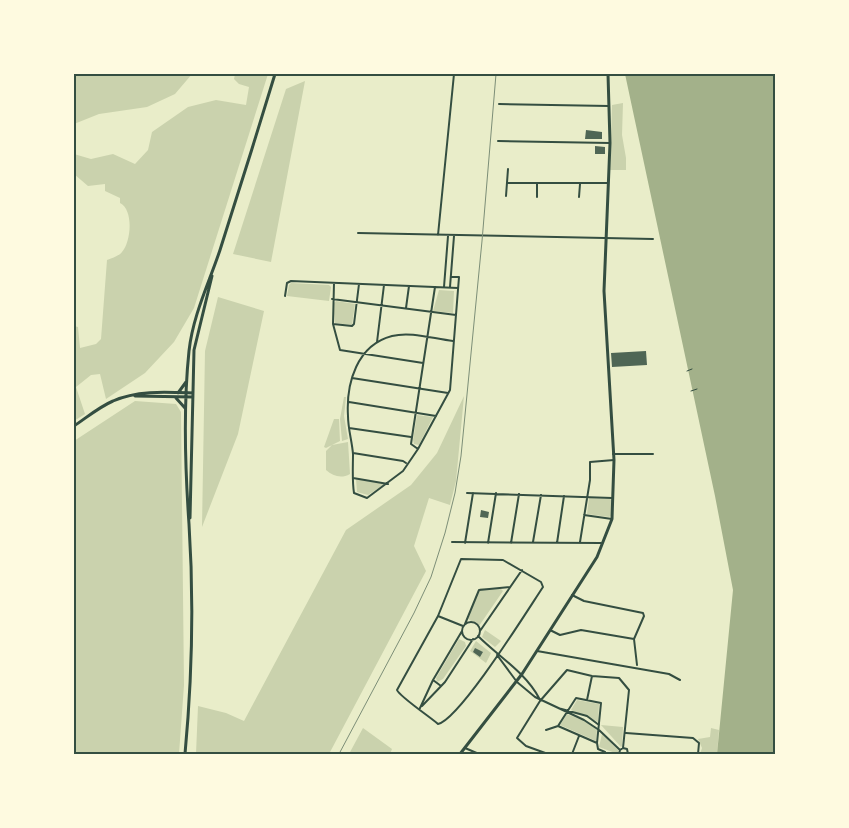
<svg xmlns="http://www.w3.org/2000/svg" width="849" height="828" viewBox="0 0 849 828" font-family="'Fira Sans',sans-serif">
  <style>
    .green { fill: #cad2ad }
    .water { fill: #a3b18a }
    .building { fill: #4f6655 }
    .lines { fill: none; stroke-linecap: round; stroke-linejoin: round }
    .path { stroke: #344e41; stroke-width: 1 }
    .minor { stroke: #344e41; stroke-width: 2 }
    .secondary { stroke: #344e41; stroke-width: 3 }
    .primary { stroke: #344e41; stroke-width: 3 }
    .rail { stroke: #7c8e77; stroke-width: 1 }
    .neatline { fill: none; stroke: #344e41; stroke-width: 2 }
  </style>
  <rect width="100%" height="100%" fill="#e9edc9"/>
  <path class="green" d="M74,74H192L175,94L147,107L99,114L74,124Z
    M235,74H268L194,308L174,342L145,373L106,399L100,374L91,375L76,387L85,414L74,421V326L78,327L80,348L96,344L101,339L107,260C112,258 119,256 122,252C131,242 134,210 120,203V198L105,191V184L88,186L74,174V154L91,159L113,154L135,164L148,150L152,132L188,107L216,100L246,105L249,87L239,84L234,79Z
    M305,81L271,262L233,254L286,89Z
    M623,103L622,135L626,158V170H610L612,105Z
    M291,283L329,285L331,287L329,301L287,296L289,285Z
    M439,290L454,291L453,313L433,311Z
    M218,297L264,311L238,434L202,527L205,351Z
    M336,301L355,304L352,325L335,323L333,304Z
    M464,396L456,481L450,505L429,498L414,546L426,571L329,754H196L198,706L226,713L244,721L346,530L411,485L437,453Z
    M344,397H346L344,416L348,439L342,441L340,419Z
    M135,401L176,404L181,412L184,685L179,754H74V441Z
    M417,415L433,417L419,445L414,444L413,440Z
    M334,419H339L340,441L326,448L324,447Z
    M348,442L350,474C341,479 333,476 326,470V451L332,445Z
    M356,479L385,484L368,495L357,492Z
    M589,498L610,499L613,501L611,516L609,517L587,514Z
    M480,588L501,589L503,591L479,626L468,619Z
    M485,630L501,641L495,647L482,637Z
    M459,639L465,642L466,646L443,679L437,682L436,678Z
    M476,641L491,653L486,663L470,651Z
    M577,700L599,704L598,722L571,710Z
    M567,714L589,723L597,730L596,741L560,725Z
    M601,725L623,727L622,746L621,747Z
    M363,728L392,749L390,754H349Z
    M711,728L719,730L717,754H700L702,748L698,739L710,737Z
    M602,734L618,750V754L599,747Z"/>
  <path class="water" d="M625,74H775V175L773,186L775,198V754H717L733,590L715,496Z"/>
  <path class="building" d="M586,130L602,132V139H585Z
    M595,146L605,147V154H595Z
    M646,351L647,365L612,367L611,353Z
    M481,510L489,512L488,518L480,517Z
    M475,648L483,652L480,657L473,652Z"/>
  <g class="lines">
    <path class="path" d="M687,371L692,369
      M691,391L697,389"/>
    <path class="minor" d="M499,104L609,106
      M498,141L610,143
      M507,183H607
      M506,196L508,169
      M537,197V184
      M579,197L580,184
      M358,233L653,239
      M438,235L454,74
      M451,277H459L450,390L418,449L403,471L367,498L354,493C352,480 353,467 353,454C352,441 348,429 348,416C346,383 357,345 392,336C411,331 434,339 453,341
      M334,283L333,324L340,350L423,363
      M444,287L448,236
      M450,287L454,236
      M285,296L287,283L291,281L458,288
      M332,299L456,315
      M406,308L409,286
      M333,324L352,326L354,324L359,284
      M377,342L384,285
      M352,378L448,393
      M349,402L436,416
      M349,428L411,437
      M418,449L411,444L412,437L435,287
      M353,453L403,461L406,463
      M613,454H653
      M353,478L388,484
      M467,493L612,498
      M584,515L612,519
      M452,542L601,543
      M533,542L541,495
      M580,542L590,480V462L614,460
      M465,543L473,493
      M488,543L496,493
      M511,543L519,494
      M557,543L564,496
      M461,559L503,560L541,582L543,587C527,611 460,719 438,724C430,717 399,696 397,690L438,616Z
      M572,595L584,601L643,613L644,616L634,639L637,665
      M438,616L463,626
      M462 631a9 9 0 1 1 18 0a9 9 0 1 1-18 0Z
      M465,624L479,590L510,587
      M550,630L560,635L581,630L634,639
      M480,631L522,570
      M478,636C499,657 525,672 539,698
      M537,651L669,674L680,680
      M497,655L517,682L535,697L584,720L599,730L620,750
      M433,680L441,686
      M587,700L592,676
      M422,706L445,682L473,639
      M420,708L433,680L462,631
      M558,708L587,716L599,725
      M546,730L558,726
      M626,733L693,738L699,743L698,754
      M597,743L558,726L576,698L601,703L597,743L598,749L605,752
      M465,748L479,754
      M548,754L526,746L517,738L540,701L567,670L592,676L619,678L629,690L623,748
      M572,754L579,736
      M619,754L620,750L623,748L627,749L628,754"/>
    <path class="secondary" d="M460,754L522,674L597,557L612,519L614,460L604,291L610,143L608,74"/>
    <path class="primary" d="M178,393L186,382
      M135,396L193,397
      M176,398L185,408
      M74,426C86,418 99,407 113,401C137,390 167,392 193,393
      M190,518L194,350L212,276
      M185,754C192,679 194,600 189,524C185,467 183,408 189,351C193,315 209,283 220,250C239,191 257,133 275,74"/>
    <path class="rail" d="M339,754L414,613L431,577L445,533L455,493L461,456L482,241L496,74"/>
  </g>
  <rect width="849" height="828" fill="none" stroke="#fefae0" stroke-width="150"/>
  <rect x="75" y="75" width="699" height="678" class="neatline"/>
</svg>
